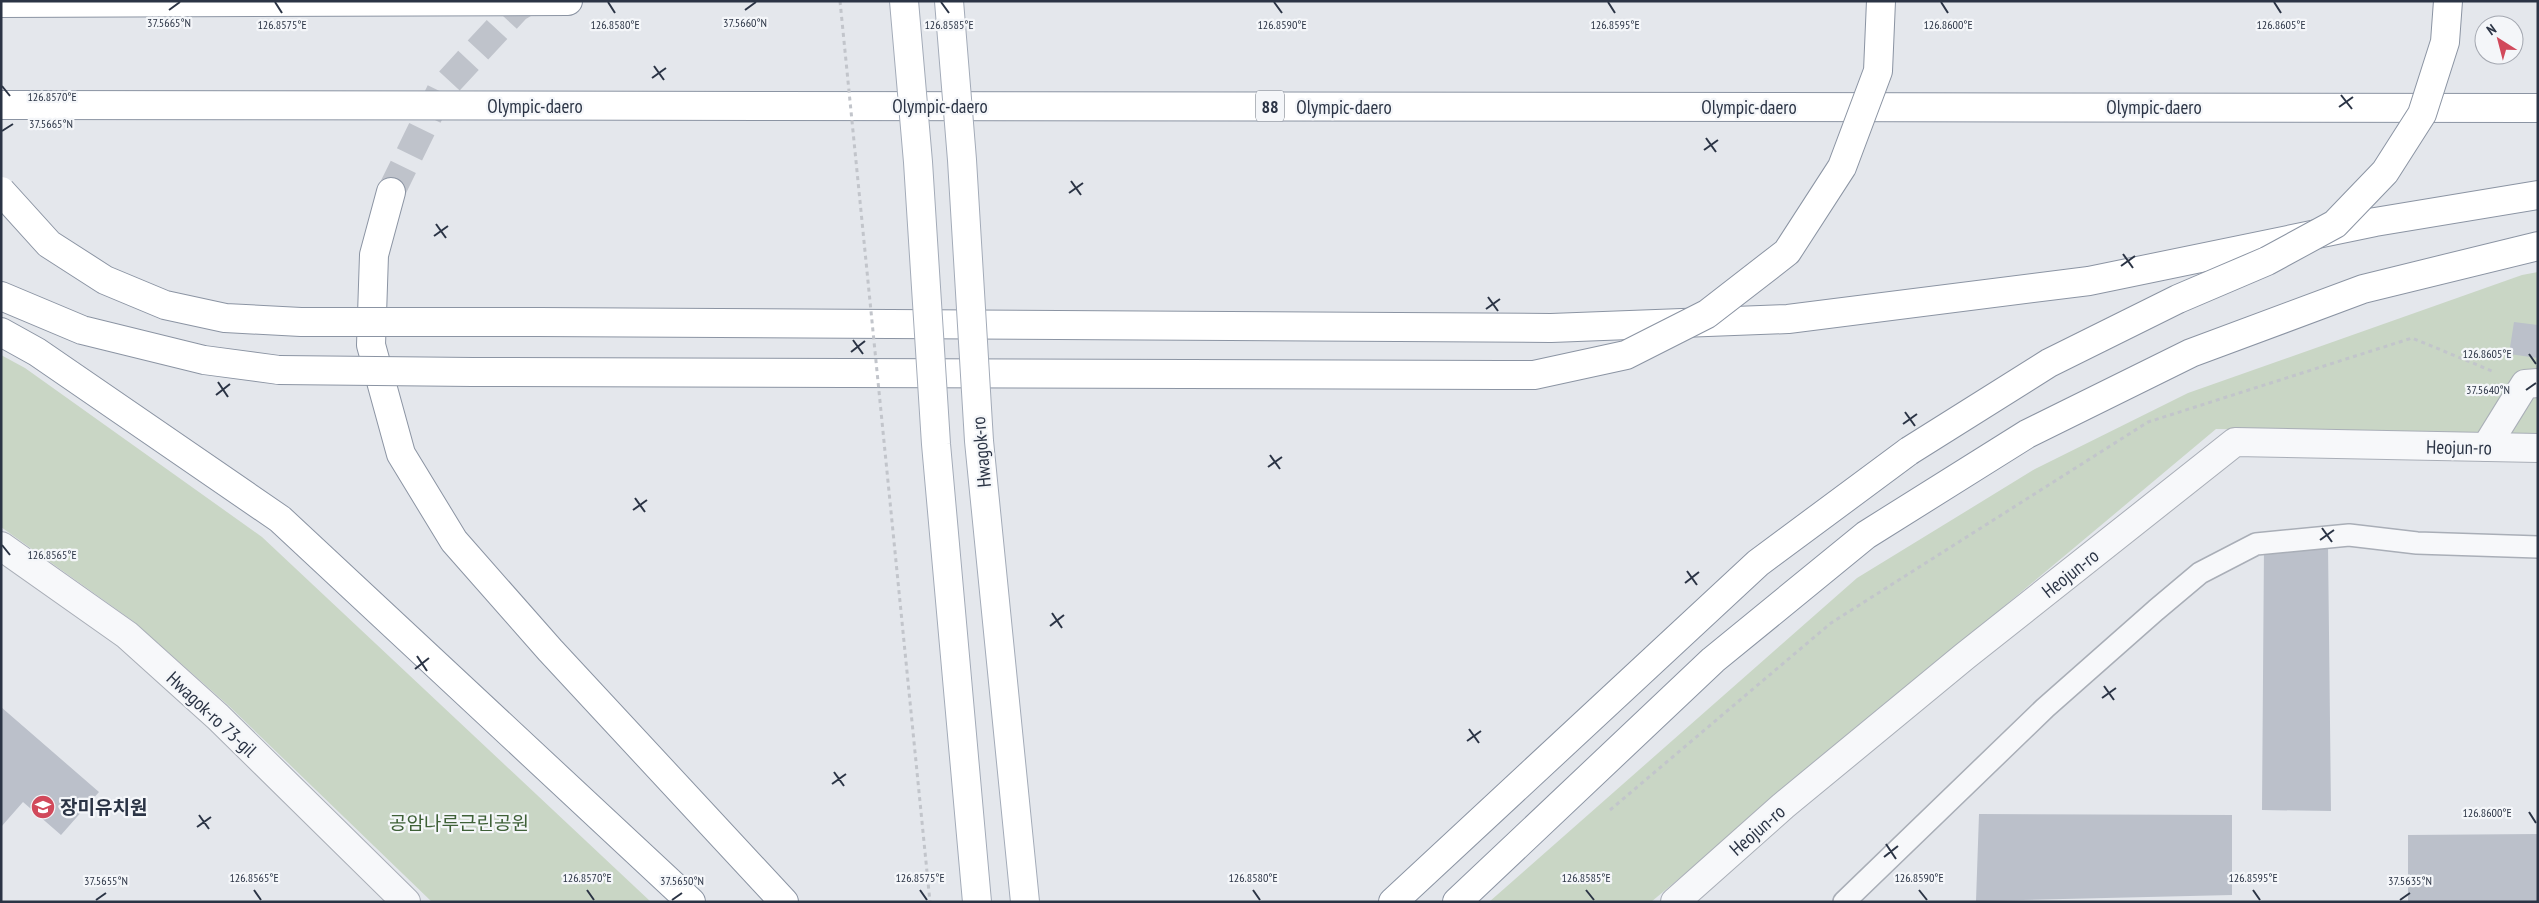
<svg xmlns="http://www.w3.org/2000/svg" width="2539" height="903" viewBox="0 0 2539 903" font-family="'PT Sans Narrow','Noto Sans KR',sans-serif">
  <style>
    .green { fill: #c9d6c5 }
    .building { fill: #bbc0ca }
    .lines { fill: none; stroke-linecap: round; stroke-linejoin: round }
    .trunk-tunnel { stroke: #bfc3cb; stroke-width: 28; stroke-dasharray: 28 14; stroke-linecap: butt }
    .service-casing { stroke: #a9aeb7; stroke-width: 24 }
    .pedestrian-casing { stroke: #a9aeb7; stroke-width: 30 }
    .minor-casing { stroke: #a9aeb7; stroke-width: 30 }
    .trunk-casing { stroke: #8b94a3; stroke-width: 30 }
    .path { stroke: #c2c5cb; stroke-width: 3; stroke-dasharray: 4 4; stroke-linecap: butt }
    .service { stroke: #f7f8fa; stroke-width: 21 }
    .pedestrian { stroke: #f7f8fa; stroke-width: 28 }
    .minor { stroke: #f7f8fa; stroke-width: 28 }
    .trunk { stroke: #fff; stroke-width: 28 }
    .primary-bridge-casing { stroke: #a3abb8; stroke-width: 30; stroke-linecap: butt }
    .trunk-bridge-casing { stroke: #8b94a3; stroke-width: 30; stroke-linecap: butt }
    .path-bridge { stroke: #c2c5cb; stroke-width: 3; stroke-dasharray: 4 4; stroke-linecap: butt }
    .primary-bridge { stroke: #fff; stroke-width: 28 }
    .trunk-bridge { stroke: #fff; stroke-width: 28 }
    .ticks { fill: none; stroke: #2b3445; stroke-width: 2 }
    .labels { text-anchor: middle; dominant-baseline: central; stroke-width: 4.5; stroke-linejoin: round; paint-order: stroke }
    .shield { fill: #f4f6f9; stroke: #676e7b; stroke-width: 1 }
    .shield-label { font-size: 18px; font-weight: bold; fill: #2b3445 }
    .street-label { font-size: 19px; fill: #2b3445; stroke: #f4f6f9 }
    .poi-label { font-size: 19px; font-weight: bold; fill: #2b3445; stroke: #f4f6f9; text-anchor: start }
    .park-label { font-size: 19px; fill: #3f6138; stroke: #f4f6f9 }
    .ticks-label { font-size: 12px; text-anchor: middle; fill: #2b3445; stroke: #f4f6f9; stroke-width: 4.5; stroke-linejoin: round; paint-order: stroke }
  </style>
  <rect width="100%" height="100%" fill="#e4e7ec"/>
  <path class="green" d="M2538,272V434L2216,429L1651,902H1489L1857,578L2035,469L2188,393L2522,275Z
    M1,355L25,368L262,537L651,902H432L229,706L133,621L1,527Z"/>
  <path class="building" d="M2514,322L2538,325V358L2509,354Z
    M2264,545H2328L2331,811L2262,810Z
    M1,707L99,792L61,835L23,802L1,827Z
    M1979,814L2232,815V895L1976,901Z
    M2538,834V902H2408V835Z"/>
  <g class="lines">
    <path class="trunk-tunnel" d="M391,192L441,90L517,8L529,1"/>
    <g class="service-casing">
      <path id="service" d="M1844,902L2045,708L2156,610L2200,573L2256,544L2349,535L2417,543L2538,547"/>
    </g>
    <g class="pedestrian-casing">
      <path id="pedestrian" d="M2486,447L2525,384L2538,383"/>
    </g>
    <g class="minor-casing">
      <path id="minor" d="M1,546L127,635L218,717L406,902
        M1675,902L1783,806L1965,656L2235,442L2538,448"/>
    </g>
    <g class="trunk-casing">
      <path id="trunk" d="M1,3L568,1
        M1,105L2538,108
        M391,192L374,255L371,345L401,454L454,541L550,650L784,902
        M1,296L82,330L204,360L279,370
        M539,322L1551,328L1788,319L2089,281L2375,222L2538,195
        M1,332L37,352L280,519L691,902
        M473,372L1500,375
        M1393,902L1758,563L1909,451
        M1457,902L1713,660L1866,535L2027,434L2191,353L2363,289L2538,246"/>
    </g>
    <path class="path" d="M1610,810L1831,623L2148,422L2412,338L2492,371"/>
    <use href="#service" class="service"/>
    <use href="#pedestrian" class="pedestrian"/>
    <use href="#minor" class="minor"/>
    <use href="#trunk" class="trunk"/>
    <g class="primary-bridge-casing">
      <path id="primary-bridge" d="M904,1L918,162L936,444L977,902
        M949,1L962,160L979,441L1025,902"/>
    </g>
    <g class="trunk-bridge-casing">
      <path id="trunk-bridge" d="M1,191L49,244L105,280L165,305L225,318L301,322H539
        M279,370L473,372
        M1500,375H1534L1626,355L1707,314L1787,252L1842,167L1878,71L1881,1
        M1909,451L2049,363L2178,299L2267,261L2335,224L2385,172L2422,114L2445,42L2448,1"/>
    </g>
    <path class="path-bridge" d="M840,1L930,902"/>
    <use href="#primary-bridge" class="primary-bridge"/>
    <use href="#trunk-bridge" class="trunk-bridge"/>
  </g>
  <path class="ticks" d="M275,2L282,13M608,2L615,13M941,2L949,13M1274,2L1282,13M1608,2L1615,13M1941,2L1948,13M2274,2L2281,13M169,10L180,2M745,10L756,2M654,66L664,80M652,78L666,68M2,86L10,96M2341,95L2352,109M2339,107L2353,97M2,131L13,124M1706,138L1716,152M1704,150L1718,140M1071,181L1081,195M1069,193L1083,183M436,224L446,238M434,236L448,226M2123,254L2133,268M2121,266L2135,256M1488,297L1498,311M1486,309L1500,299M853,340L863,354M851,352L865,341M2529,354L2536,364M218,382L228,397M2526,390L2536,383M216,395L230,384M1905,412L1915,426M1903,424L1917,414M1270,455L1280,469M1268,467L1282,457M635,498L645,512M633,510L647,500M2322,528L2332,542M2320,540L2334,530M2,545L10,555M1687,571L1697,585M1685,583L1699,572M1052,613L1062,628M1050,626L1064,615M417,656L427,671M415,669L429,658M2104,686L2114,700M2102,698L2116,688M1469,729L1479,743M1467,741L1481,731M834,772L844,786M832,784L846,774M2529,812L2536,823M199,815L209,829M197,827L211,817M1886,844L1896,859M1884,857L1898,846M254,890L261,900M587,890L594,900M920,890L927,900M1253,890L1260,900M1586,890L1594,900M1919,890L1927,900M2253,890L2260,900M96,900L106,893M672,900L682,893M2400,900L2410,893"/>
  <defs>
    <g id="school-disc" transform="scale(1.25)"><circle r="9.5" fill="#d1495b" stroke="#f4f6f9"/><path d="M0-5L7-2L0 1L-7-2ZM-4 1L0 2.5L4 1V4Q0 6-4 4Z" fill="#fff"/></g>
  </defs>
  <g fill-rule="evenodd">
    <use href="#school-disc" x="43" y="807"/>
  </g>
  <g class="labels">
    <rect class="shield" x="1256" y="90.5" width="28" height="31" rx="4"/>
    <g class="shield-label">
      <text x="1270" y="106">88</text>
    </g>
    <g class="street-label">
      <text x="535" y="106">Olympic-daero</text>
      <text x="940" y="106">Olympic-daero</text>
      <text x="1344" y="107">Olympic-daero</text>
      <text x="1749" y="107">Olympic-daero</text>
      <text x="2154" y="107">Olympic-daero</text>
      <text transform="translate(2459 447) rotate(1)">Heojun-ro</text>
      <text transform="translate(981 452) rotate(-95)">Hwagok-ro</text>
      <text transform="translate(2070 573) rotate(-38)">Heojun-ro</text>
      <text transform="translate(212 714) rotate(43)">Hwagok-ro 73-gil</text>
      <text transform="translate(1757 830) rotate(-41)">Heojun-ro</text>
    </g>
    <g class="poi-label">
      <text x="60" y="807">장미유치원</text>
    </g>
    <g class="park-label">
      <text x="459" y="823">공암나루근린공원</text>
    </g>
  </g>
  <g class="ticks-label">
    <text x="169" y="27">37.5665°N</text>
    <text x="745" y="27">37.5660°N</text>
    <text x="282" y="29">126.8575°E</text>
    <text x="615" y="29">126.8580°E</text>
    <text x="949" y="29">126.8585°E</text>
    <text x="1282" y="29">126.8590°E</text>
    <text x="1615" y="29">126.8595°E</text>
    <text x="1948" y="29">126.8600°E</text>
    <text x="2281" y="29">126.8605°E</text>
    <text x="52" y="101">126.8570°E</text>
    <text x="51" y="128">37.5665°N</text>
    <text x="2487" y="358">126.8605°E</text>
    <text x="2488" y="394">37.5640°N</text>
    <text x="52" y="559">126.8565°E</text>
    <text x="2487" y="817">126.8600°E</text>
    <text x="254" y="882">126.8565°E</text>
    <text x="587" y="882">126.8570°E</text>
    <text x="920" y="882">126.8575°E</text>
    <text x="1253" y="882">126.8580°E</text>
    <text x="1586" y="882">126.8585°E</text>
    <text x="1919" y="882">126.8590°E</text>
    <text x="2253" y="882">126.8595°E</text>
    <text x="106" y="885">37.5655°N</text>
    <text x="682" y="885">37.5650°N</text>
    <text x="2410" y="885">37.5635°N</text>
  </g>
  <rect width="2539" height="903" fill="none" stroke="#2b3445" stroke-width="5"/>
  <g transform="translate(2499 40) rotate(324)"><circle r="24" fill="#f4f6f9" stroke="#a4a8b1"/>
  <path d="M0-4L9 19L0 12L-9 19Z" fill="#d1495b"/>
  <text y="-8" font-size="14" font-weight="bold" text-anchor="middle" fill="#2b3445">N</text>
  </g>
</svg>
